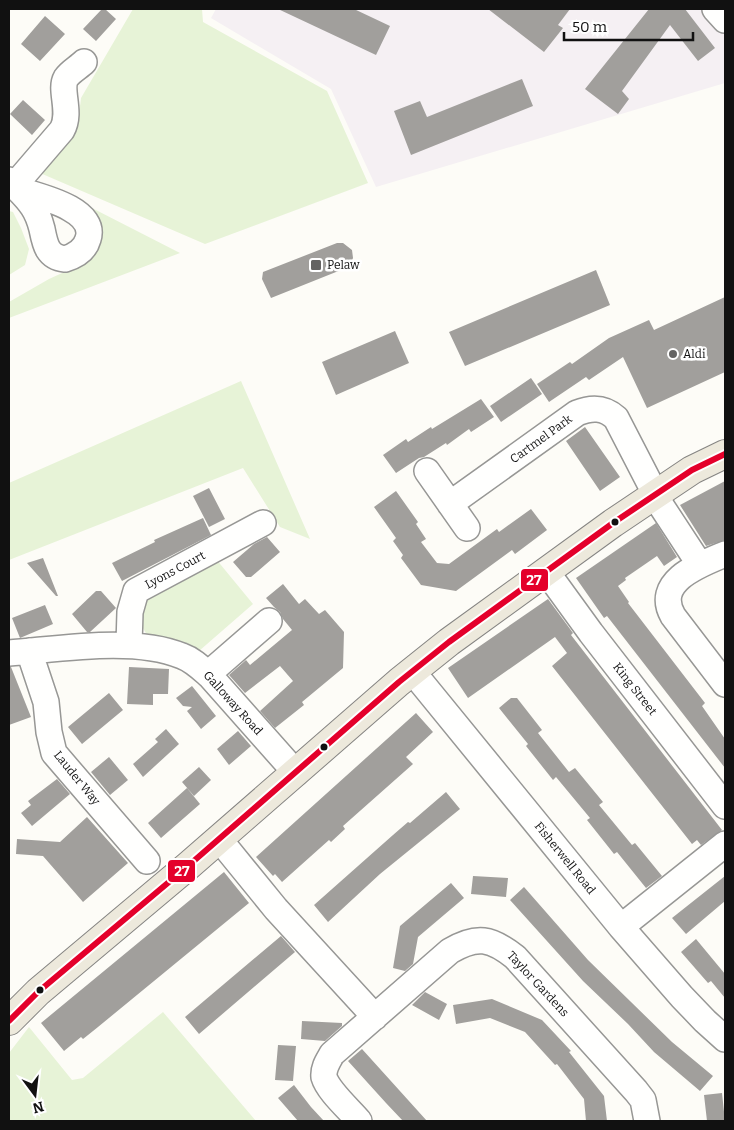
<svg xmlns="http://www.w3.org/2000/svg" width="734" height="1130" viewBox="0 0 734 1130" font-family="Bitter,serif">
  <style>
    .industrial { fill: #f5f0f3 }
    .green { fill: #e7f3d7 }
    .building { fill: #a19f9c }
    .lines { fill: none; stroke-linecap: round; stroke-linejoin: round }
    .minor-casing { stroke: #979795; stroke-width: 28 }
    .major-casing { stroke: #858482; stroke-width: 30 }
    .minor { stroke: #fffffe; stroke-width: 25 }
    .major { stroke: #ede9dc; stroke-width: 28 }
    .bus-1-casing { stroke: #fff; stroke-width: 10 }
    .bus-1 { stroke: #e4002b; stroke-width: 6 }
    .poi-dot { fill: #646362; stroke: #fff; stroke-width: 2 }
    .bus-dot { fill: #111; stroke: #fff; stroke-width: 2 }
    .labels { text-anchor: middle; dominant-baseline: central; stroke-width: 5; stroke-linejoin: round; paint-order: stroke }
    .poi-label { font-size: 12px; fill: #111; stroke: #fff; text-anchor: start }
    .street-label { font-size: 12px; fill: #111; stroke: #fff }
    .line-badge { stroke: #fff; stroke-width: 2 }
    .badge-label { font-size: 14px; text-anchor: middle; font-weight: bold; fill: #fff }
  </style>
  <rect width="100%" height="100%" fill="#fdfcf7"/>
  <path class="industrial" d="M216,9H725V83L376,187L331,89L211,18Z"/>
  <path class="green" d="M133,9H202L203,22L327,91L368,183L205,244L40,173C58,149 79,129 81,98Z
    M90,207L180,253L9,318V302L49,279L84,263L101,237Z
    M9,211L13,212L21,228L29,249L25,265L9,275Z
    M241,381L310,539L280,527L243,468L9,560V483Z
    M216,559L253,604L199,651L147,635L140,623L143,597Z
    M163,1012L256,1121H9V1053L29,1027L72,1080L83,1078Z"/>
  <path class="building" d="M102,9H105L116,19L96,41L83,29Z
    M278,9H354L390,26L376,55Z
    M488,9H570L558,25L563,28L544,52Z
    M649,9H685L715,48L698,61L670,25L622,91L629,99L618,114L585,89Z
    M45,16L65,34L40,61L21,44Z
    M522,79L533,106L411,155L394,111L420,101L427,117Z
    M23,100L45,120L32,135L10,114Z
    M337,243H343L352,250L353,258L351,263L346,268L271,298L262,279L263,272Z
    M596,270L610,305L465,366L449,332Z
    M725,297V372L647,408L623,357L589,380L586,377L549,402L537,384L570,362L572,364L609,338L649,320L654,330Z
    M395,331L409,363L336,395L322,362Z
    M531,378L542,394L501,422L490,406Z
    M481,399L494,417L471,432L469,429L447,445L446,443L424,457L419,458L396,473L383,455L406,439L408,442L431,427L432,429Z
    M585,427L620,477L600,491L566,441Z
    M725,481V540L706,546L680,505Z
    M209,488L225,519L209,527L193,496Z
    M396,491L418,522L416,524L426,539L421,542L437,563L449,564L497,529L499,532L531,509L547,530L515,554L512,550L456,591L421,585L401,558L403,555L393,541L396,538L374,507Z
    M203,518L211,535L122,581L112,563L155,542L154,540Z
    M656,523L677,557L664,566L657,556L625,578L626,580L618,586L629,602L628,603L705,703L702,706L725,739V768L607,616L604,618L576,578Z
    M267,537L280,552L251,577H246L233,562L254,544Z
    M43,558L58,596H56L27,563Z
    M283,584L299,604L305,599L319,614L325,610L344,632L343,668L302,702L304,705L275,728L260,711L293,681L280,666L245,693L229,675L246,660L250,665L292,630L283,619L280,612L274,607L266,598Z
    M96,591H101L116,608L90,632H87L72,614Z
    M548,599L573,633L571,635L722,830L701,845L697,840L692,844L552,666L567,653L555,637L468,698L448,668Z
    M45,605L53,624L20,638L12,618Z
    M9,667H11L31,717L9,725Z
    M129,667L169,669L168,694H153V705L127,704Z
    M192,686L216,716L201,729L187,711L192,707L183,706L176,698Z
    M109,693L123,710L82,744L68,727Z
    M511,698H517L542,730L538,733L569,772L575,768L603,802L599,805L632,845L635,843L662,876L646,888L617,852L614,854L587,820L590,818L556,777L553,780L526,746L528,744L499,708Z
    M416,713L433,732L406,757L413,764L343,826L345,829L331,842L329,840L282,882L275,874L273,876L256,857Z
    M166,729L179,744L143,777L133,764L158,742L155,739Z
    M238,731L251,746L229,765L217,749Z
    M109,757L128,780L110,795L91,772Z
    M199,767L211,780L194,796L182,782Z
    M57,779L70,794L32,826L21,813L31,805L28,801Z
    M187,788L200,804L161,838L148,823Z
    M446,792L460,809L380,874L328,922L314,905L393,835L408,822L410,823Z
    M87,817L128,863L83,902L43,856L16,854L17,839L60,842Z
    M224,872L249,903L98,1027L83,1039L81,1037L64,1051L41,1023Z
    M473,876L508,878L506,897L471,894Z
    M725,876V901L686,934L672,918Z
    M451,883L464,898L418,937L413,964L405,971L393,968L400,926Z
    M524,887L588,960L672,1042L713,1076L700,1091L654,1052L628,1024L583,981L510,900Z
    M281,936L295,952L199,1034L185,1017Z
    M696,939L725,974V998L711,981L708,983L681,952Z
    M425,992L447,1004L439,1020L412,1005Z
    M492,999L542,1020L571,1051L569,1052L604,1096L607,1121H586L584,1099L557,1064L555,1065L525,1032L490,1018L456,1024L453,1005Z
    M302,1021L342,1023V1026L325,1041L301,1039Z
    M278,1045L296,1046L293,1081L275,1080Z
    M362,1049L390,1080L427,1121H403L386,1103L348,1061Z
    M294,1085L311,1107L324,1121H298L278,1098Z
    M722,1093L725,1121H707L704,1095Z"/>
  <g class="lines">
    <g class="minor-casing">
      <path id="minor" d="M715,9L725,20
        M9,180C17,189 26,196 33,207C37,213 40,221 42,229C45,244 47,257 65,259C75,256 85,250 88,239C98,209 38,196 19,190
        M14,186L62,130C72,112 59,90 66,78C70,72 79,67 84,62
        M427,471L467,528
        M450,504L577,413C592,407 604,407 616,418L662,507L700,565
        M725,554C701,564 653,581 673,616L725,684
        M546,571L591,633L725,806
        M129,645L130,612L136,591L263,523
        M29,651L46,702L49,732L54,753L147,861
        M9,653C60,649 134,636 182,656C193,660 201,668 210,676L296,773
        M412,671L621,927L682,997L705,1021L725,1039
        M208,674L269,621
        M219,839L276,909L375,1017
        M621,927L725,844
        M359,1121C350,1110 328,1091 324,1077C323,1068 328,1061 332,1054L450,951C477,935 491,938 515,957L636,1091L643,1100L647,1121"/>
    </g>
    <g class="major-casing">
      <path id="major" d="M9,1021L38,992L188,866L399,682L449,642L613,523L692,470L725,454"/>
    </g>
    <use href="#minor" class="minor"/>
    <use href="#major" class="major"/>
    <g class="bus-1-casing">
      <path id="bus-1" d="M9,1021L38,992L188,866L399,682L449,642L613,523L692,470L725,454"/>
    </g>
    <use href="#bus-1" class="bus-1"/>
  </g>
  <g class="poi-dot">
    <rect x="310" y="259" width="12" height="12" rx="2.5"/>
    <circle cx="673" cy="354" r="5"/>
  </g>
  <g class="bus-dot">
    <circle cx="615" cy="522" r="4.5"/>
    <circle cx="324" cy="747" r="4.5"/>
    <circle cx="40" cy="990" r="4.5"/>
  </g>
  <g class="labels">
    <g class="poi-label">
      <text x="327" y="265">Pelaw</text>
      <text x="683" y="354">Aldi</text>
    </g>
    <g class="street-label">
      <text transform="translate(541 439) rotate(-36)">Cartmel Park</text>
      <text transform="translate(175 570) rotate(-28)">Lyons Court</text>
      <text transform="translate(635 689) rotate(52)">King Street</text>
      <text transform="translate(233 703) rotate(48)">Galloway Road</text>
      <text transform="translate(77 778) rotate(51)">Lauder Way</text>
      <text transform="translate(565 858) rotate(51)">Fisherwell Road</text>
      <text transform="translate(538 984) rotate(47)">Taylor Gardens</text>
    </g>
  </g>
  <g class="line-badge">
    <rect x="520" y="568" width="29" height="24" rx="5" fill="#e4002b"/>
    <rect x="167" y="859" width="29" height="24" rx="5" fill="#e4002b"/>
  </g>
  <g class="badge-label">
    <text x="534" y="585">27</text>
    <text x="182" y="876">27</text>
  </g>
  <rect width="734" height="1130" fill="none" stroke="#111111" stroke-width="20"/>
  <g transform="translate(35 1095) rotate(165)" stroke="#ffffff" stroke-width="4" paint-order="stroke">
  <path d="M0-4L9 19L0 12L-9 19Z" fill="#111111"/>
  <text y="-8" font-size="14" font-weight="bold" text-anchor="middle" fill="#111111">N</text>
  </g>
  <path d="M564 32v8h129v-8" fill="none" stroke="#111111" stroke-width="2.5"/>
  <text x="572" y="32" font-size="15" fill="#111111" stroke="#ffffff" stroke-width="4" paint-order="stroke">50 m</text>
</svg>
